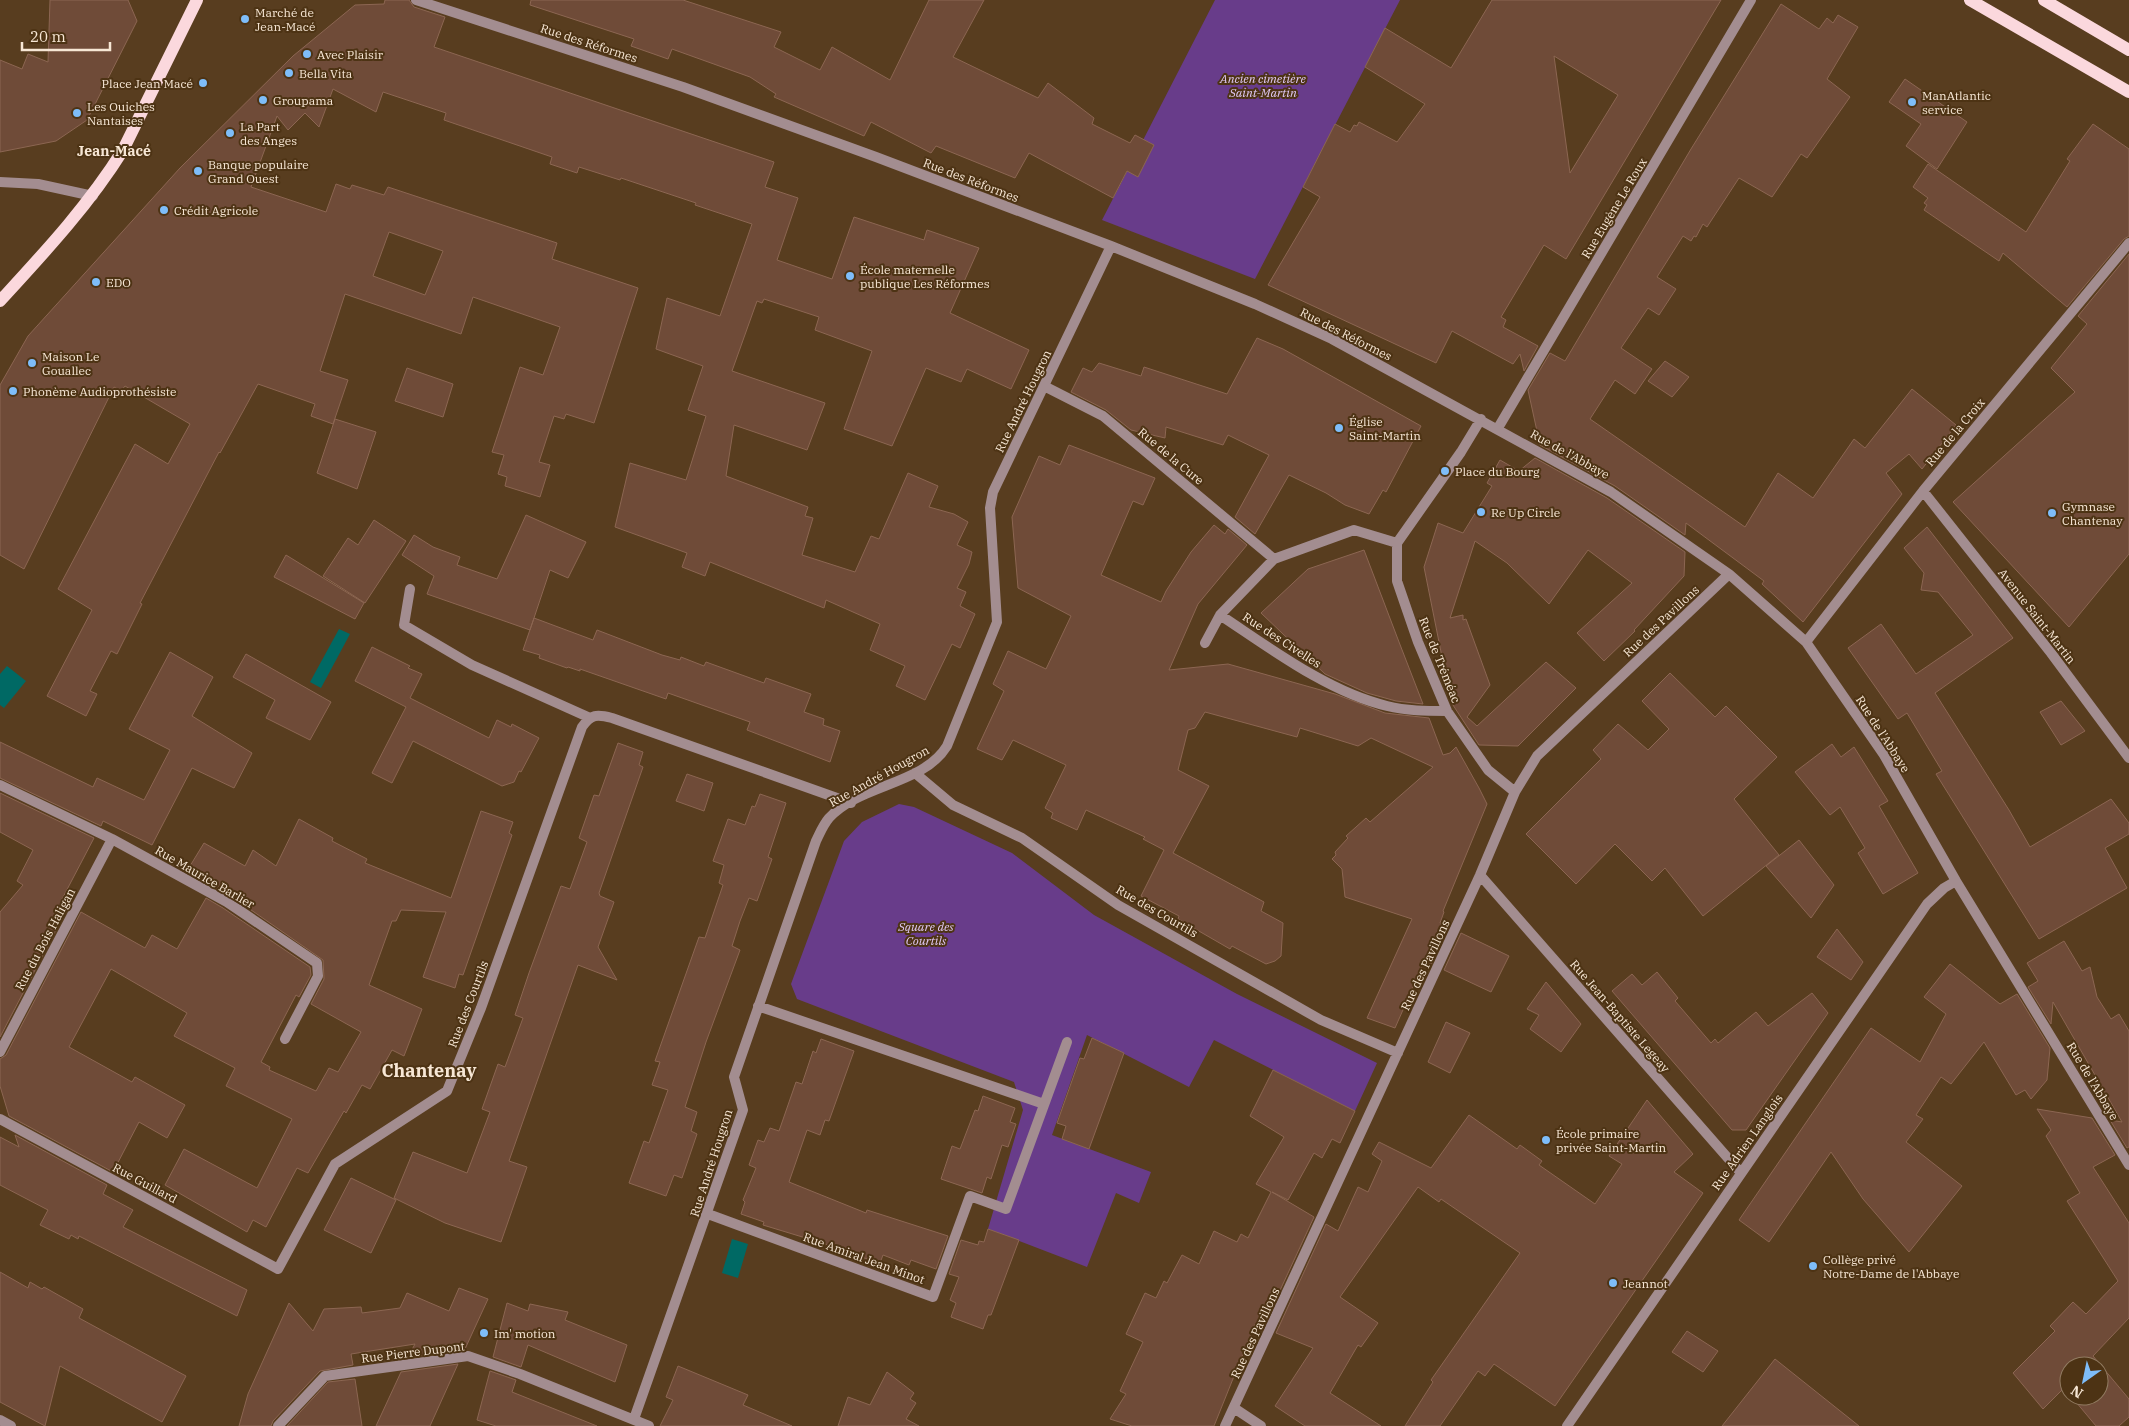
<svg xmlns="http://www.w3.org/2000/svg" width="2129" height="1426" viewBox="0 0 2129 1426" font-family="'IBM Plex Serif',serif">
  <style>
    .green { fill: #683c8a }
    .water { fill: #006964 }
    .building { fill: #6f4b38; stroke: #8c6652; fill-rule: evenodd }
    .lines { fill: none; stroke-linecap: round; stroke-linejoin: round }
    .street { stroke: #a38d90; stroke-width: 10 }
    .primary { stroke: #fbd8dd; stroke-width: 12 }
    .poi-dot { fill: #7ebdf9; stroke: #4d3314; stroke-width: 2 }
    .labels { text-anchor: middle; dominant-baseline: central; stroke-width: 4; stroke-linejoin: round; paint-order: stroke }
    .poi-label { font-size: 12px; fill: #f7e7d5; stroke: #4d3314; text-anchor: start }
    .street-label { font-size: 12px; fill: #f7e7d5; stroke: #4d3314 }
    .park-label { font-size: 12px; font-style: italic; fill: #e0c9f6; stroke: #4d3314 }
    .neighbourhood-label { font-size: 14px; font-weight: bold; fill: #f7e7d5; stroke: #4d3314 }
    .district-label { font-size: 18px; font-weight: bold; fill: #f7e7d5; stroke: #4d3314 }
  </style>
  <rect width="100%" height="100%" fill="#583d1f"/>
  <path class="green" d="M1215,0H1400L1255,279L1102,220Z
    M899,804L914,807L1012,853L1094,915L1237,994L1377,1063L1355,1111L1214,1040L1189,1087L1087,1035L1052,1135L1151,1172L1139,1203L1116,1193L1087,1267L988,1229L1023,1110L1014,1082L797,999L791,984L844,841L862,822Z"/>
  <path class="water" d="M339,629L350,634L321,688L310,682Z
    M7,666L26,681L4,708L0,705V674Z
    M732,1239L748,1244L738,1278L722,1273Z"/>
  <path class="building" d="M50,0H128L137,21L87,120L56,141L0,152V60L22,69L28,54L48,62Z
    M385,0H409L414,7L445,17L434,47L774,162L765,187L798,198L777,260L832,279L854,217L924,240L927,230L979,248L950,313L1029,350L1011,389L967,369L961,382L926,368L892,446L844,429L872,351L815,330L819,317L764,299L762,303L757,301L732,371L825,403L807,450L734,425L726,476L808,507L805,516L813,518L802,555L855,572L871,536L879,539L908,473L938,486L929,507L954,514L968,522L957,545L972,552L969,564L957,588L966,592L960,606L975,614L960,648L952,644L925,700L896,686L905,666L870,650L880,624L826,600L824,608L710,562L705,576L682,567L687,553L615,527L630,463L686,480L706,416L688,410L703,366L656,349L667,298L720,316L752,224L695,205L696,203L621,178L620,180L579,167L577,173L550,164L552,157L444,120L446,113L383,92L376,112L333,89L319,127L305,113L288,130L277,116L251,187L326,212L336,184L350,189L352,185L384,195L388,187L557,243L552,259L638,288L594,423L566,414L564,419L554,416L539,462L550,465L540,497L505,486L507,477L498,474L504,455L492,452L520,367L543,375L560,327L473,297L461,334L345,294L320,371L348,380L333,424L311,416L315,404L258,384L220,453L219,452L140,603L142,604L117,654L111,651L90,691L97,694L86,716L47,696L92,610L58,589L135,444L168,464L190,424L125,386L121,391L114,387L24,569L0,555V385L28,336L180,168L293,56L355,5L384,4ZM389,232L443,251L425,295L373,276Z
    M531,0H683L781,32L774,47L820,70L832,47L890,80L929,0H984L953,57L1038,98L1048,83L1094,118L1092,124L1130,143L1135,135L1154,145L1138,177L1127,171L1113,198L1029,153L1015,178L936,146L931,153L871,122L864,136L774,97L776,94L750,77L672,49L668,59L631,46L634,39L530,5Z
    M1492,0H1721L1566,259L1544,245L1501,317L1506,320L1503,327L1538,346L1524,371L1520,354L1513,364L1452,331L1436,363L1268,285L1320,197L1303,187L1335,124L1350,132L1354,125L1357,126L1359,122L1397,142L1425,104L1365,67L1385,28L1451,68ZM1554,56L1618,95L1570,173Z
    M1781,4L1819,29L1827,18L1833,23L1838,15L1858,27L1827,79L1850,97L1807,158L1801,154L1772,197L1739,178L1707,227L1703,224L1696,237L1694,236L1691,241L1683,236L1657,277L1676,289L1659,315L1648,308L1621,348L1652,369L1635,394L1615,380L1590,419L1745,527L1778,473L1813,498L1854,439L1865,448L1912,389L1956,425L1922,469L1909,454L1886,473L1902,494L1803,622L1762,584L1764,581L1686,523L1685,535L1615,486L1540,445L1528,390L1550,353L1565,361L1691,149Z
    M1905,79L1967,122L1937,169L1906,146L1921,124L1889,102Z
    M2093,124L2129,149V236L2124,239L2067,307L2003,253L1999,261L1924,210L1927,205L1924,203L1928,198L1913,187L1928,164L2026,232L2070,161L2067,159Z
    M2129,254V554L2069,627L1953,502L2075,392L2051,368L2087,324L2078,316Z
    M1257,338L1283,349L1421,426L1386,492L1383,490L1369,514L1345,505L1326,493L1289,475L1255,534L1235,517L1269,455L1228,435L1223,445L1166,427L1165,438L1131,430L1106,410L1071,392L1083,368L1092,372L1099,363L1141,376L1144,367L1227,394Z
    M1665,361L1689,377L1672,397L1648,381Z
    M407,368L453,384L443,417L395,401Z
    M335,419L376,432L357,489L317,473Z
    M1069,445L1155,478L1143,505L1133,501L1101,575L1161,602L1166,591L1191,552L1214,525L1225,534L1228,529L1247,545L1198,604L1169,670L1228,664L1335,694L1385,713L1429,718L1443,755L1450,753L1456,747L1479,788L1487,804L1443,911L1444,912L1440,923L1448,927L1431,964L1424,962L1395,1028L1367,1018L1412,919L1345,897L1342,869L1332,859L1336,855L1335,852L1348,838L1346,836L1366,818L1370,822L1433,767L1371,738L1358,746L1300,728L1297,737L1205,712L1195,728L1188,730L1178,770L1209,786L1173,853L1264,902L1261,911L1283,923L1281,956L1275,961L1266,964L1232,946L1230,949L1178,919L1179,916L1141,896L1164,850L1143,839L1145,837L1086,810L1077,830L1051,818L1053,813L1045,808L1066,765L1013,740L1002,760L977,749L1004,691L993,684L1008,651L1046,669L1071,616L1018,588L1012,517L1039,456L1060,465Z
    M1535,458L1607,498L1685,552L1684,576L1634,630L1635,631L1604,661L1577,633L1632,583L1588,550L1549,604L1507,563L1475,541L1450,618L1463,615V620L1466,619L1490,685L1467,717L1477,726L1546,662L1576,688L1518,746L1479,745L1451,702L1424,567L1438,523L1463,533L1492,486L1487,483L1500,460L1519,471Z
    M526,515L586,542L568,578L550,570L530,630L427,594L434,576L402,555L414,535L433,547L460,557L457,565L497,579Z
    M374,520L406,541L365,603L323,576L348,538L358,545Z
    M1927,527L2013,638L1935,693L2009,810L2030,847L2111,799L2129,823V834L2105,848L2127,888L2039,939L1936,774L1942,771L1907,713L1898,719L1848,648L1881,624L1916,674L1973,635L1938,592L1921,590L1924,573L1904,548Z
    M1364,550L1399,642L1423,704L1396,701L1367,693L1325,674L1261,613L1308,569Z
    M286,555L364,603L355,619L274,577Z
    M534,618L593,640L597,630L662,655L680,660L681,657L704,666L706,662L764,683L766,678L811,694L804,712L824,719L823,725L840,731L830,762L747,730L750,722L668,693L666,699L580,669V671L568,667L567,668L539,658L540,655L523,650Z
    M372,647L410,666L408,668L422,674L410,698L489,738L497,720L511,727L512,724L539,738L521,772L519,771L514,782L502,786L413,741L392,783L372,773L406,707L355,681Z
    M170,652L213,677L192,716L252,753L234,788L192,768L152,845L103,821L101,826L0,778V742L93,787L97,778L144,800L170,750L129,729Z
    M246,654L331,702L310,740L266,718L275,700L233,677Z
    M1670,673L1715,717L1726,706L1777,757L1734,799L1779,855L1703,916L1665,868L1652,881L1615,844L1576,884L1526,834L1601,759L1593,750L1618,724L1648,750L1669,729L1642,701Z
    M2061,701L2085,731L2061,745L2040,712Z
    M618,743L643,752L639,765L643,767L599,893L600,896L614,902L598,947L617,980L578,965L509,1161L527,1167L501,1242L445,1223L394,1198L413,1152L467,1173L490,1112L482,1109L498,1064L505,1067L523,1018L515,1015L529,973L561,886L570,889L587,842L579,838L594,795L599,796Z
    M1832,744L1841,757L1854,747L1888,801L1879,806L1918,873L1883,894L1858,853L1865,848L1840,807L1830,815L1795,772Z
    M687,774L713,783L704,811L676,801Z
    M0,793L94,838L61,901L69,905L0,1037V912L23,885L17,881L33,850L0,832Z
    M760,794L786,803L768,857L772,859L757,901L749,898L740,921L732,946L740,950L706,1042L685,1107L697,1112L691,1131L697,1134L682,1178L674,1175L666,1196L629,1183L644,1141L649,1143L668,1090L652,1085L660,1062L655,1061L699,937L705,938L723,885L719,883L724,865L713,861L728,819L745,825L752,806L755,807Z
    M481,811L513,822L509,833L512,835L463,975L459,974L455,988L423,977L446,912L401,910L396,921H392L369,985L422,1009L404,1056L392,1050L370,1089L362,1085L346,1113L344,1111L308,1173L297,1168L266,1227L253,1220L247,1232L165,1185L184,1149L257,1188L292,1119L226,1086L235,1068L174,1036L187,1013L111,969L69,1047L132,1082L135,1077L185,1105L167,1138L139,1122L113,1172L9,1116L0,1086V1059L6,1055L81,912L145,948L152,935L177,949L206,898L223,908L310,967L311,975L299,997L296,995L261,1062L270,1067L269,1070L316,1091L329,1068L338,1072L361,1032L311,1004L324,979L323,960L231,896L213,886L216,880L190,866L204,843L245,866L253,850L276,866L299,819L333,838L332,841L367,859L365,863L451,898Z
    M1799,840L1834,885L1811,918L1766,866Z
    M1837,929L1863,962L1851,980L1817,957Z
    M1461,933L1509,956L1491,992L1444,970Z
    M2064,941L2082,971L2090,967L2097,997L2111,1019L2119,1014L2129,1031V1147L2127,1148L2110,1120L2122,1122L2053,1002L2051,1024L2028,987L2038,981L2027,963Z
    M1950,964L2000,1004L2017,994L2050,1048L2047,1080L2031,1099L2025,1090L2016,1095L1984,1042L1951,1084L1941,1077L1916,1115L1923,1119L1906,1142L1962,1186L1909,1252L1863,1199L1831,1152L1769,1242L1739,1220L1871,1028L1920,1062L1946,1014L1924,997Z
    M1657,972L1678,998L1675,1001L1711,1043L1715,1039L1718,1043L1756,1012L1768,1026L1812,993L1828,1013L1746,1130H1732L1612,991L1632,974L1642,985Z
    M1546,982L1581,1024L1561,1052L1530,1029L1539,1015L1527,1009Z
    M1446,1022L1470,1033L1450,1073L1428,1062Z
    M1092,1038L1124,1053L1089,1149L1062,1139L1066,1126L1057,1123L1080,1058L1084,1059Z
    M821,1039L854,1051L829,1121L825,1120L820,1135L807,1130L789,1182L866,1213L867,1210L948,1236L936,1269L911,1260L909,1265L883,1255L880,1263L855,1255V1253L763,1225L764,1222L741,1214L745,1202L743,1200L756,1168L749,1165L758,1140L764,1142L770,1128L779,1131L796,1082L802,1084L813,1051L816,1053Z
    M1273,1070L1355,1111L1340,1143L1332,1139L1322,1158L1314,1153L1288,1200L1272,1192L1314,1217L1263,1327L1255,1324L1214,1426H1132L1110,1419L1126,1394L1120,1391L1143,1342L1126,1334L1145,1293L1156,1298L1164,1281L1167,1283L1182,1255L1199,1264L1214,1231L1237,1242L1241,1234L1248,1238L1271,1192L1256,1184L1284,1137L1250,1116Z
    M983,1096L1015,1108L1010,1122L1016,1124L1008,1147L1002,1145L991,1179L987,1177L982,1193L941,1179L952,1146L960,1149L975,1110L978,1111Z
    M1647,1100L1693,1154L1674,1172L1703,1193L1555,1406L1494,1364L1485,1376L1478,1371L1440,1426H1405L1433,1382L1431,1380L1520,1253L1441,1199L1439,1202L1418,1187L1340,1297L1378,1323L1361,1347L1358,1345L1330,1393L1381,1426H1305L1275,1406L1313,1348L1276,1333L1326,1224L1338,1231L1358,1187L1368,1192L1382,1161L1372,1154L1379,1142L1431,1168L1469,1115L1517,1149L1520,1145L1542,1161L1539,1165L1595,1204L1622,1164L1609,1156Z
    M2037,1109L2092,1118L2115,1155L2093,1167L2129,1223V1318L2093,1356L2129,1399V1417L2119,1426H2096L2071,1396H2099V1366H2069V1394L2064,1388L2043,1409L2013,1373L2055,1331L2050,1326L2073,1302L2086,1314L2118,1281L2067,1201L2080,1193L2046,1136L2051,1130Z
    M15,1135L107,1185L103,1194L133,1210L123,1227L247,1290L237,1316L79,1236L78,1239L71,1235L69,1239L40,1225L48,1210L0,1185V1137L19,1147Z
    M351,1178L396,1200L371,1253L324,1230Z
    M988,1229L1019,1240L991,1315H988L983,1329L951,1317L956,1303L950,1300L959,1277L949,1274L961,1240L978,1245L979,1241L984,1242Z
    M0,1272L28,1288L30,1282L42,1289L44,1287L83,1309L79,1318L186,1376L162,1422L60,1366L45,1426L0,1402Z
    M459,1288L488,1299L465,1349L408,1357L415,1344L351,1354L353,1365L320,1371L273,1421L271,1426H239L248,1394L289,1303L313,1331L324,1309L361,1307L362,1313L400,1308L407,1293L449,1311Z
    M507,1303L528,1311L530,1304L568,1312L565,1320L627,1345L615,1382L528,1345L521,1367L493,1357Z
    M1687,1331L1718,1351L1703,1372L1672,1352Z
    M1775,1359L1859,1426H1722Z
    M458,1364L430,1426H376L401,1372Z
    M678,1366L748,1395L743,1405L792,1426H660L673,1400L666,1397Z
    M490,1371L516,1380L512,1392L597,1426H496L477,1420Z
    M887,1372L914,1393L910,1399L916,1403L906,1419L919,1426H838L848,1397L870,1405Z
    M355,1379L362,1426H287L328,1382Z"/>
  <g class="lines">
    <path class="street" d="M416,0L683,87L876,157L1111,246L1255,304L1332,339L1611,492L1729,574L1806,642L1884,755L1956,881L2129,1165
      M0,182L38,184L93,196
      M1044,386L1103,416L1274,559
      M1498,428L1751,0
      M1923,491L2051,653L2129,758
      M1397,543V581L1418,642L1447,711L1488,770L1515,792
      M1397,543L1461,452L1481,419
      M410,589L404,625L472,665L588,717
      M1220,615C1270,648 1328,692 1387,706C1407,711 1426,711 1447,711
      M1806,642L1923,491L2129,243
      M1205,643L1220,615L1274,559L1354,530L1397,543
      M915,773L953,805L1022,838L1118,905L1321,1020L1398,1053
      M0,785L112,839L227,902L317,963L318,976L285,1039
      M1480,875L1741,1173
      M758,1006L1044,1104
      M0,1052L112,839
      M0,1119L278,1269L335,1164L447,1091L481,1008L582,727C591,714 597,714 612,718L851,803
      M708,1214L933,1297L970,1196L1006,1209L1067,1042
      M1234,1408L1261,1426
      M634,1419L743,1110L734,1077L816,841C820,833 823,825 829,818C860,784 923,785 947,746L997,622L990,508L993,492L1111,246
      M0,1420L11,1426
      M278,1426L325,1376L468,1356L520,1374L649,1426
      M1225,1426L1480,875L1515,792L1537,756L1729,574
      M1567,1426L1927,904L1944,888L1956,881"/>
    <path class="primary" d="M1970,0L2129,92
      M2044,0L2129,50
      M0,301C44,253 88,206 123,150L197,0"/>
  </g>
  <g class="poi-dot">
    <circle cx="245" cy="19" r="5"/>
    <circle cx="307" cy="54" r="5"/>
    <circle cx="289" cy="73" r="5"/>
    <circle cx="203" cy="83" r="5"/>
    <circle cx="263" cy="100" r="5"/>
    <circle cx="1912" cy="102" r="5"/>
    <circle cx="77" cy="113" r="5"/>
    <circle cx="230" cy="133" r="5"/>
    <circle cx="198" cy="171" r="5"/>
    <circle cx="164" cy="210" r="5"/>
    <circle cx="850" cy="276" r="5"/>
    <circle cx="96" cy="282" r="5"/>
    <circle cx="32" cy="363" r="5"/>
    <circle cx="13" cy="391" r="5"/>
    <circle cx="1339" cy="428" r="5"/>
    <circle cx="1445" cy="471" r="5"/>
    <circle cx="1481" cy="512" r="5"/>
    <circle cx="2052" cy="513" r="5"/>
    <circle cx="1546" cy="1140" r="5"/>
    <circle cx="1813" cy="1266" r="5"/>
    <circle cx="1613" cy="1283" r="5"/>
    <circle cx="484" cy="1333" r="5"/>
  </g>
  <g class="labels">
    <g class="poi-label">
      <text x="255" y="12">Marché de<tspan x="255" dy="14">Jean-Macé</tspan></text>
      <text x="317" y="54">Avec Plaisir</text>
      <text x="299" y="73">Bella Vita</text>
      <text x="193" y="83" text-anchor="end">Place Jean Macé</text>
      <text x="1922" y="95">ManAtlantic<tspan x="1922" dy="14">service</tspan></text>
      <text x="273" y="100">Groupama</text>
      <text x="87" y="106">Les Ouiches<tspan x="87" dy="14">Nantaises</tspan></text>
      <text x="240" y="126">La Part<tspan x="240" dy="14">des Anges</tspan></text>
      <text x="208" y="164">Banque populaire<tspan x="208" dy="14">Grand Ouest</tspan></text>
      <text x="174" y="210">Crédit Agricole</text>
      <text x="860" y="269">École maternelle<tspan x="860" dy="14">publique Les Réformes</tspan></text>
      <text x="106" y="282">EDO</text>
      <text x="42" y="356">Maison Le<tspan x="42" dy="14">Gouallec</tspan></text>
      <text x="23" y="391">Phonème Audioprothésiste</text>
      <text x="1349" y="421">Église<tspan x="1349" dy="14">Saint-Martin</tspan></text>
      <text x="1455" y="471">Place du Bourg</text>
      <text x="2062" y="506">Gymnase<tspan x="2062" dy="14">Chantenay</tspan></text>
      <text x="1491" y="512">Re Up Circle</text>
      <text x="1556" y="1133">École primaire<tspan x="1556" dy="14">privée Saint-Martin</tspan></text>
      <text x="1823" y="1259">Collège privé<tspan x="1823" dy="14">Notre-Dame de l'Abbaye</tspan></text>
      <text x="1623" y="1283">Jeannot</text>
      <text x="494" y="1333">Im' motion</text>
    </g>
    <g class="street-label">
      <text transform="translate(589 43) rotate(18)">Rue des Réformes</text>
      <text transform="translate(971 180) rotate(21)">Rue des Réformes</text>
      <text transform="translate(1614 208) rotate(-59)">Rue Eugène Le Roux</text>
      <text transform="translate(1346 334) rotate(27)">Rue des Réformes</text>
      <text transform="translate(1023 401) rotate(-64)">Rue André Hougron</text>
      <text transform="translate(1955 432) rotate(-50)">Rue de la Croix</text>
      <text transform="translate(1570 454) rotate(29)">Rue de l'Abbaye</text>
      <text transform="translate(1171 456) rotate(40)">Rue de la Cure</text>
      <text transform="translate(2037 616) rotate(52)">Avenue Saint-Martin</text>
      <text transform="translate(1661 621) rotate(-43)">Rue des Pavillons</text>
      <text transform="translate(1282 640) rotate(33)">Rue des Civelles</text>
      <text transform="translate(1440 660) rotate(68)">Rue de Tréméac</text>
      <text transform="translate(1883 734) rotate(57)">Rue de l'Abbaye</text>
      <text transform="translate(879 776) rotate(-29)">Rue André Hougron</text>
      <text transform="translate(205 877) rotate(30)">Rue Maurice Barlier</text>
      <text transform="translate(1157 911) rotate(30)">Rue des Courtils</text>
      <text transform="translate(45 939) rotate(-62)">Rue du Bois Haligan</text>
      <text transform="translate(1425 965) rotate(-65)">Rue des Pavillons</text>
      <text transform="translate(468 1004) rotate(-69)">Rue des Courtils</text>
      <text transform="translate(1620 1016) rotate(49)">Rue Jean-Baptiste Legeay</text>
      <text transform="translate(2093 1081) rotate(59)">Rue de l'Abbaye</text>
      <text transform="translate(1747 1142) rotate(-55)">Rue Adrien Langlois</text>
      <text transform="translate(711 1163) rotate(-72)">Rue André Hougron</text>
      <text transform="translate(145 1183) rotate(28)">Rue Guillard</text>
      <text transform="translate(864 1258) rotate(20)">Rue Amiral Jean Minot</text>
      <text transform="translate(1255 1333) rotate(-65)">Rue des Pavillons</text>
      <text transform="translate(413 1352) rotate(-7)">Rue Pierre Dupont</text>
    </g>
    <g class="park-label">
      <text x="1263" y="78">Ancien cimetière<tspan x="1263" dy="14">Saint-Martin</tspan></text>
      <text x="926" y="926">Square des<tspan x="926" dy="14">Courtils</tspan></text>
    </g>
    <g class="neighbourhood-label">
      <text x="114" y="151">Jean-Macé</text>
    </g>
    <g class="district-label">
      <text x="429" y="1070">Chantenay</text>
    </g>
  </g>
  <g transform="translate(2084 1381) rotate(213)"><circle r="24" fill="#4d3314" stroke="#917b61"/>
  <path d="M0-4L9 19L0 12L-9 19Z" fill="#7ebdf9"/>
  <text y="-8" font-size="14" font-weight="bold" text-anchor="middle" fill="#f7e7d5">N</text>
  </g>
  <path d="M22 42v8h88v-8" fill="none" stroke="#f7e7d5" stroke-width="2.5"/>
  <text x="30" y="42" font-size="15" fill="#f7e7d5" stroke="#4d3314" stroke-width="4" paint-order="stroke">20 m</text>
</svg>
